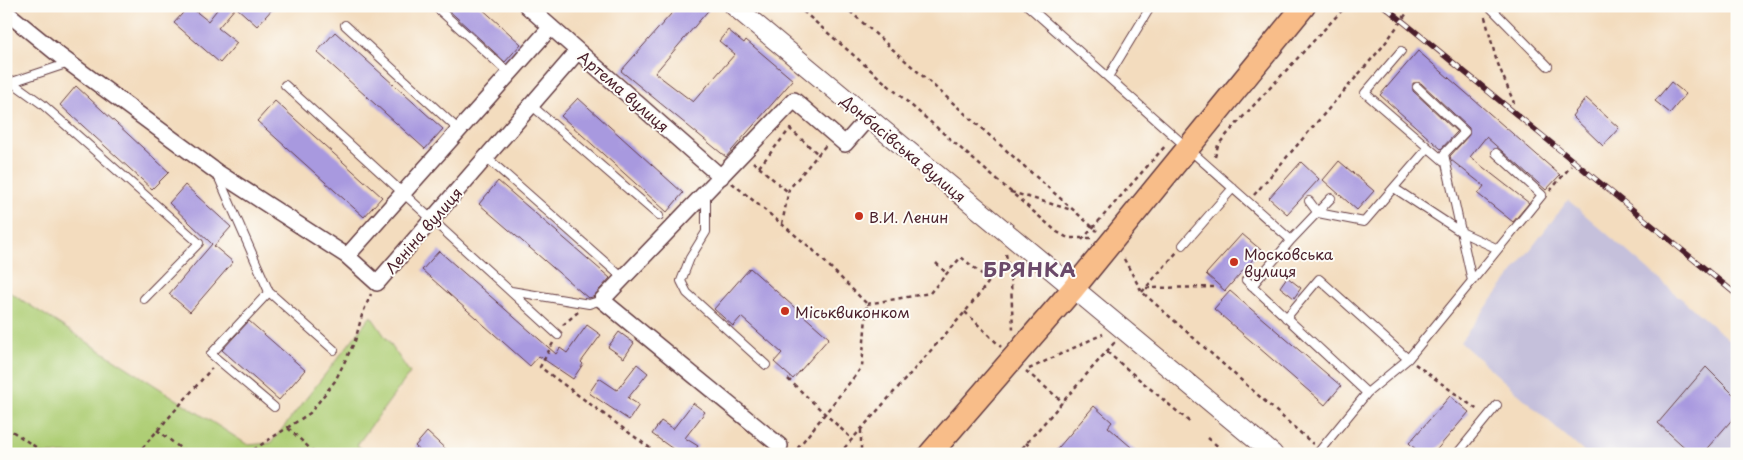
<svg xmlns="http://www.w3.org/2000/svg" width="1743" height="460" viewBox="0 0 1743 460" font-family="'Playpen Sans',sans-serif">
  <style>
    .industrial { fill: #c5c0db }
    .green { fill: #aece75; stroke: #7c7650 }
    .building { fill: #a899df }
    .lines { fill: none; stroke-linecap: round; stroke-linejoin: round }
    .service-casing { stroke: #633b41; stroke-width: 10 }
    .minor-casing { stroke: #633b41; stroke-width: 18 }
    .tertiary-casing { stroke: #633b41; stroke-width: 21 }
    .primary-casing { stroke: #633b41; stroke-width: 25 }
    .path { stroke: #633b41; stroke-width: 2.5; stroke-dasharray: 4 4; stroke-linecap: butt }
    .service { stroke: #fff; stroke-width: 8 }
    .minor { stroke: #fff; stroke-width: 15 }
    .tertiary { stroke: #fff; stroke-width: 19 }
    .primary { stroke: #f8bd89; stroke-width: 22 }
    .rail-casing { stroke: #4a1f2b; stroke-width: 5.5 }
    .rail { stroke: #fdfcf7; stroke-width: 4; stroke-dasharray: 11; stroke-linecap: butt }
    .poi-dot { fill: #c8321e; stroke: #fdfcf7; stroke-width: 2 }
    .labels { text-anchor: middle; dominant-baseline: central; stroke-width: 4; stroke-linejoin: round; paint-order: stroke }
    .street-label { font-size: 15px; fill: #4a1f2b; stroke: #fdfcf7 }
    .poi-label { font-size: 15px; fill: #4a1f2b; stroke: #fdfcf7; text-anchor: start }
    .district-label { font-size: 20px; font-weight: bold; letter-spacing: 1px; fill: #6b4a6a; stroke: #fdfcf7 }
  </style>
  <rect width="100%" height="100%" fill="#fdfcf7"/>
  <filter id="ink" filterUnits="userSpaceOnUse"><feTurbulence type="fractalNoise" baseFrequency=".02" numOctaves="2"/><feDisplacementMap in="SourceGraphic" scale="10" xChannelSelector="R" yChannelSelector="G"/><feConvolveMatrix kernelMatrix="1 2 1 2 8 2 1 2 1" color-interpolation-filters="sRGB"/></filter>
  <filter id="wash" filterUnits="userSpaceOnUse"><feTurbulence type="fractalNoise" baseFrequency=".0096" numOctaves="4" result="noise"/><feDisplacementMap in="SourceGraphic" scale="20" xChannelSelector="R" yChannelSelector="G"/><feGaussianBlur stdDeviation="1.12" result="paint"/><feColorMatrix in="noise" values="0 0 0 0 0 0 0 0 0 0 0 0 0 0 0 0 0 1.4 0 .05"/><feComposite in="paint" operator="in"/></filter>
  <g filter="url(#wash)">
    <rect width="100%" height="100%" fill="#f3dcbe"/>
    <path class="industrial" d="M1568,200L1737,347V442L1727,454H1586L1460,342Z"/>
    <path class="green" d="M6,290L248,445L271,443L371,316L410,373L357,445L368,454H6Z"/>
    <g id="blocks">
      <path class="building" d="M189,6L208,21L220,6H275L257,26L236,7L218,28L237,43L220,63L174,23Z
        M444,6H479L521,44L505,62Z
        M678,6H712L655,73L693,102L735,54L719,41L728,30L744,43L746,40L793,80L726,157L621,71Z
        M335,32L443,129L425,149L317,52Z
        M1418,51L1560,175L1546,190L1486,137L1470,157L1529,203L1513,222L1478,194L1484,186L1451,160L1450,156L1469,135V128L1421,83H1413V91L1457,132L1441,149L1380,95Z
        M1671,82L1686,94L1670,113L1655,101Z
        M76,86L169,172L152,189L60,105Z
        M578,98L683,193L667,212L561,116Z
        M1586,98L1619,128L1603,146L1572,116Z
        M275,101L382,197L364,217L257,121Z
        M1339,161L1374,191L1357,210L1323,180Z
        M1301,162L1319,179L1287,214L1269,198Z
        M498,181L610,278L593,297L588,298L479,204Z
        M185,185L231,227L214,246L233,262L190,312L169,294L212,244L169,203Z
        M1242,234L1261,250L1225,291L1206,274Z
        M439,251L556,354L560,348L567,353L587,325L601,335L581,362L583,364L573,379L539,356L530,366L422,270Z
        M750,268L829,338L793,379L774,362L782,353L741,317L733,326L714,309Z
        M1287,277L1301,288L1294,298L1280,287Z
        M1230,291L1341,386L1325,405L1214,309Z
        M249,321L305,370L279,400L222,350Z
        M619,332L634,343L624,358L608,347Z
        M637,364L648,373L628,398L639,405L629,420L589,393L599,378L617,390Z
        M1706,367L1737,398V414L1702,454H1692L1658,423Z
        M1450,396L1469,412L1433,454H1421L1409,443Z
        M693,403L705,412L685,438L698,446L692,454H680L652,434L661,421L673,429Z
        M1094,406L1112,422L1108,427L1139,454H1053Z
        M427,432L451,454H424L415,446Z"/>
    </g>
  </g>
  <g filter="url(#ink)">
    <use href="#blocks" fill-opacity="0" stroke="#633b41" stroke-width="1"/>
    <g class="lines">
      <g class="service-casing">
        <path id="service" d="M435,6L509,73
          M1028,6L1291,240L1252,286
          M1489,6L1548,66
          M345,25L459,130
          M1401,51L1365,93L1446,163
          M1108,77L1151,6
          M6,78L42,104L199,243L144,299
          M12,82L69,63
          M285,85L558,335
          M531,105L659,216
          M486,157L623,278
          M218,176L269,292L334,350
          M1394,188L1461,232L1498,249
          M706,194V232L690,258L681,281L687,293L766,365
          M1309,201L1318,213L1364,222L1428,148
          M1291,240L1331,198
          M1183,245L1233,188
          M1246,280L1367,393L1317,454
          M1472,281L1542,195L1496,153
          M511,291L589,304L602,300
          M269,292L211,354L274,407
          M1286,318L1319,279L1408,359
          M1367,393L1408,359L1472,281L1444,154L1465,132L1417,87
          M1457,454L1497,405"/>
      </g>
      <g class="minor-casing">
        <path id="minor" d="M527,6L721,177
          M6,12L60,56L217,172L347,256
          M551,27L347,256L377,283L578,51
          M780,446L602,300L794,100L845,144L868,118"/>
      </g>
      <g class="tertiary-casing">
        <path id="tertiary" d="M734,6L1273,454"/>
      </g>
      <g class="primary-casing">
        <path id="primary" d="M930,454L1073,289L1304,6"/>
      </g>
      <path class="path" d="M797,6L1057,232L1068,238H1092
        M844,6L1097,231
        M1485,17L1496,59L1514,103
        M1215,157L1218,145L1229,132L1346,6
        M753,162L788,192
        M759,167L790,129L818,154
        M732,183L812,249L867,304L862,367L793,454
        M1550,191L1571,166
        M1011,192L1072,210
        M1254,195L1383,46L1412,6
        M782,224L789,189L826,145
        M1082,240L1166,145
        M1006,254L1011,282L1013,330
        M1124,259L1142,292L1313,444
        M936,263L947,274
        M1146,288L1218,287
        M1142,292L1177,252
        M867,304L930,293L961,257L989,280
        M965,312L1001,347
        M563,325L578,312
        M553,343L540,367L658,454
        M1107,352L1192,424
        M1415,364L1479,411
        M1029,369L1103,334
        M1026,371L1063,402
        M788,379L852,439
        M6,427L46,454
        M288,428L316,454
        M157,430L188,454
        M861,430V454
        M1208,438L1227,454
        M1026,443L1039,454
        M137,454L212,368
        M247,454L310,413L335,381L355,341L362,315L371,294
        M839,454L965,312L1006,260
        M1017,454L1114,343L1112,342
        M1333,454H1334"/>
      <use href="#service" class="service"/>
      <use href="#minor" class="minor"/>
      <use href="#tertiary" class="tertiary"/>
      <use href="#primary" class="primary"/>
      <g class="rail-casing">
        <path id="rail" d="M1384,6L1737,295"/>
      </g>
      <use href="#rail" class="rail"/>
    </g>
  </g>
  <g class="poi-dot">
    <circle cx="859" cy="216" r="5"/>
    <circle cx="1234" cy="262" r="5"/>
    <circle cx="785" cy="311" r="5"/>
  </g>
  <g class="labels">
    <g class="street-label">
      <text transform="translate(624 91) rotate(41)">Артема вулиця</text>
      <text transform="translate(904 148) rotate(40)">Донбасівська вулиця</text>
      <text transform="translate(423 230) rotate(-49)">Леніна вулиця</text>
    </g>
    <g class="poi-label">
      <text x="869" y="216">В.И. Ленин</text>
      <text x="1244" y="253">Московська<tspan x="1244" dy="17">вулиця</tspan></text>
      <text x="795" y="311">Міськвиконком</text>
    </g>
    <g class="district-label">
      <text x="1030" y="269">БРЯНКА</text>
    </g>
  </g>
  <rect width="1743" height="460" fill="none" stroke="#fdfcf7" stroke-width="25"/>
</svg>
